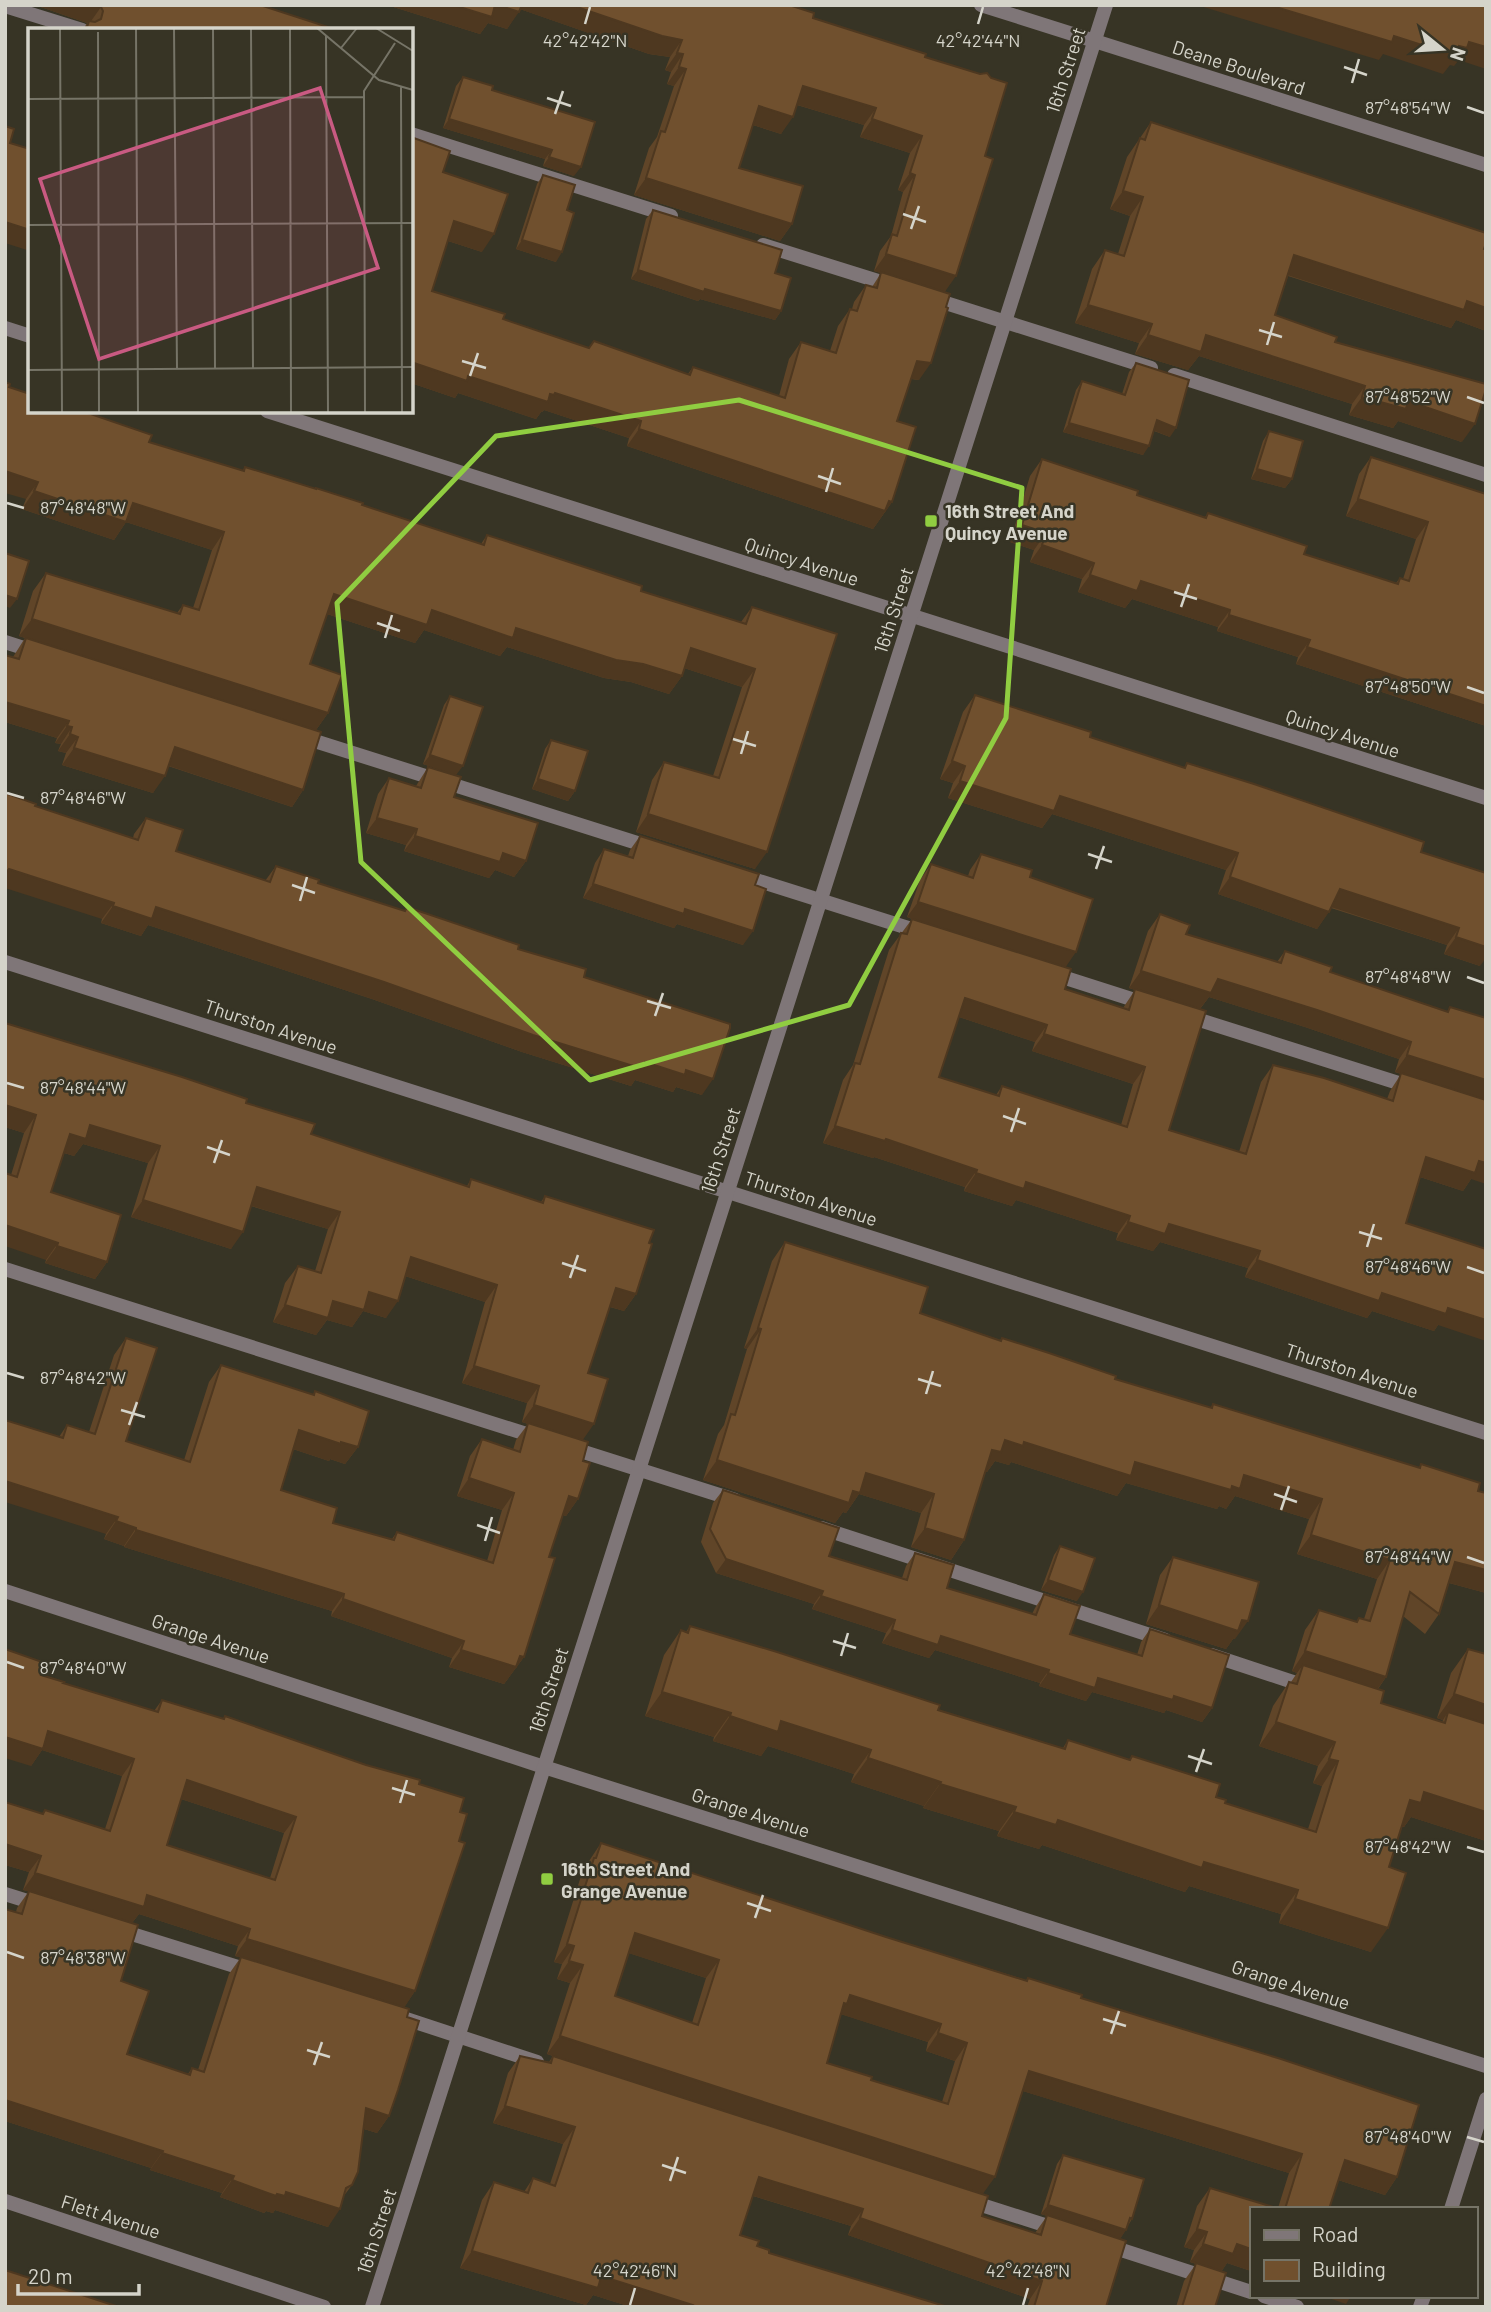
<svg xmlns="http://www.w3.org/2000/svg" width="1491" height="2312" viewBox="0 0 1491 2312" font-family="Barlow,sans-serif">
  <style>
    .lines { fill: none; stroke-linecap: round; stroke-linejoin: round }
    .service { stroke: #7f7678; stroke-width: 14 }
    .minor { stroke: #7f7678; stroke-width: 14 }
    .tertiary { stroke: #7f7678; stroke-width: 14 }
    .wall { fill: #604528; fill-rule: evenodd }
    .shaded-wall { fill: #4e3820 }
    .building { fill: #70502e; stroke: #4e3820; stroke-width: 2; fill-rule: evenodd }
    .marked { fill: none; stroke: #90cd41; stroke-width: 5; stroke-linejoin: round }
    .ticks { fill: none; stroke: #d5d4ca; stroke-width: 2.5 }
    .poi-dot { fill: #90cd41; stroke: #373425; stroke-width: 2.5 }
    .labels { text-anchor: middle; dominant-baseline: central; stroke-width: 5; stroke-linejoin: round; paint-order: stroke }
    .street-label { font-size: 19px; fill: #d5d4ca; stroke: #373425 }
    .poi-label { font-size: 19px; font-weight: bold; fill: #d5d4ca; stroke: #373425; text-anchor: start }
    .inset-road { fill: none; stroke: #767467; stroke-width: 2 }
    .view { fill: #c95a82; fill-opacity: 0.15; stroke: #c95a82; stroke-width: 3.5 }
    .inset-edge { fill: none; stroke: #d5d4ca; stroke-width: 3.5 }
    .ticks-label { font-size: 18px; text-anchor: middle; fill: #d5d4ca; stroke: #373425; stroke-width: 5; stroke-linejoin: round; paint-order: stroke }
  </style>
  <rect width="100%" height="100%" fill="#373425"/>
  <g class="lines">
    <path class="service" d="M5,6L82,30
      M411,134L671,216
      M763,245L894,286
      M930,298L1151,368
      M1174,375L1486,475
      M5,642L36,652
      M302,737L653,848
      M740,875L924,933
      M1050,973L1147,1004
      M1187,1016L1411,1087
      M5,1269L539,1438
      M568,1447L735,1500
      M821,1528L1165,1640
      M1211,1655L1308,1687
      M5,1894L40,1905
      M119,1930L254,1972
      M403,2018L537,2062
      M969,2201L1057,2229
      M1106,2245L1251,2292
      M1264,2296L1297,2307"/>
    <path class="minor" d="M981,5L1486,165
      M5,328L30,336
      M267,411L1486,798
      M5,962L1486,1433
      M5,1591L544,1767L1486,2066
      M5,2201L324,2307
      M1451,2209L1486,2099
      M1420,2307L1424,2296"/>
    <path class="tertiary" d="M372,2307L1106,5"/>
  </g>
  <path class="wall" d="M35,5H260L337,30H83L87,23Z
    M387,5H789L813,18L925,57L985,156L919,380L911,379L897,421L892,502L873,529L627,446L629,438L544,410L542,412H541L536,419L458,393L455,398L411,383L443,172L482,252L448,241L432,291L503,319L589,348L688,374L693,367L779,396L789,359L801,342L830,351L838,326L850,309H852L854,302L866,285L872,287L881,273L874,271L880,251L891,236L903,192L898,190L910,153L860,137L864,125L797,105L781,134L753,125L739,168L792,224L780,241L634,195L649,148L657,137L674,86L667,84L671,72L665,70L670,57L649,54L520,9L507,29L488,23L480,34Z
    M463,77L492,90L574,176L543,166L545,159L443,128L456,86Z
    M1151,122L1486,250V331L1456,320L1451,328L1288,276L1275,315L1335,342L1462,442L1398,421L1393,428L1349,415L1352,404L1199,356L1188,370L1135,354L1139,343L1075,323L1092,269L1105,250L1118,254L1130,216L1110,209L1127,157Z
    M543,175L567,210L556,262L516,249L537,184Z
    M653,210L775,273L781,311L775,320L700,299L698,301L631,279L646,219Z
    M1136,363L1170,437L1154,431L1143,455L1063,432L1076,390L1082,381L1122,394L1129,372Z
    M9,387L149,442L242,471L245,467L481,544L487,535L641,591L741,622L752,607L837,634L755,869L636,832L652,780L664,762L713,776L742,687L684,668L682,676L669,694L631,682L604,678L507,647L500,656L424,630L415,643L327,614L310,664L328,713L316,730L303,790L292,807L168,766L153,793L62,765L66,753L58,751L61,744L55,743L57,738L5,722V655L13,657L25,638L19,636L33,591L46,573L177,613L183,605L193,608L212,550L126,522L114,540L22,509L26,499Z
    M1269,431L1292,479L1285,488L1251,479L1263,441Z
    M1371,457L1486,494V726L1296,664L1298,657L1217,631L1218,627L1132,599L1125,608L1078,592L1082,579L1030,562L1034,550L1010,542L1030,476L1042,459L1137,495L1205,517L1208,513L1304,554L1396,583L1400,578L1403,579L1416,539L1346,516L1359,474Z
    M975,695L1090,737L1184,768L1187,763L1421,852L1480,966L1444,954L1447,945L1331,908L1317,929L1218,894L1226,870L1052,814L1042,828L948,798L953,783L940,779L963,712Z
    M450,696L456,775L423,764L444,705Z
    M551,740L575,791L568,801L532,789L545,749Z
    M428,767L454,797L526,861L514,877L495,870L489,878L404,851L406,845L366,833L378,794L389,778L416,786Z
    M35,806L133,838L134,834L146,818L176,851L265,881L276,866L318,883L404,911L407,907L518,949L584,977L702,1095L676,1087L673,1092L635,1080L631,1086L522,1052L372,999L148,925L141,936L101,923L102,919Z
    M640,836L755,885L743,945L677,924L674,928L583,898L595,863L604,849L628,856L630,850Z
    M981,854L1030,877L1066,967L1065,989L1123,1008L1135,990L1129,988L1148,931L1160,914L1186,934L1277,962L1285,951L1330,972L1447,1012L1450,1007L1471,1179L1463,1191L1420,1177L1406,1223L1438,1325L1434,1331L1372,1311L1367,1318L1245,1277L1248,1268L1160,1242L1153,1251L1116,1240L1118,1233L1016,1200L1012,1206L964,1191L965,1187L874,1157L873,1158L823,1143L843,1080L853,1065L889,950L912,919L907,917L920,880L931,864L968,876L970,870ZM1209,997L1305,1027L1399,1059L1395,1072L1401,1074L1390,1091L1387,1099L1273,1065L1261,1082L1239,1152L1169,1130L1200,1009ZM959,1017L1035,1042L1032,1051L1133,1084L1121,1125L1002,1086L996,1095L939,1077Z
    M5,1023L246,1103L311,1134L467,1186L471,1179L541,1202L545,1196L649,1243L636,1294L624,1311L610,1307L588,1373L583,1440V1461L578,1499L566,1516L563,1515L549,1557L524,1657L504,1684L449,1667L452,1658L331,1616L332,1611L124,1547V1546L104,1539L106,1534L59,1437L67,1425L89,1432L114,1355L126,1338V1441L184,1460L209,1382L221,1365L313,1395L315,1391L358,1447L345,1464L330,1459L329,1461L293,1449L281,1490L333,1523L392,1539L397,1532L487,1561L502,1510L457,1496L470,1456L482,1439L513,1450L516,1440L528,1424L522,1422L527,1403L462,1383L485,1302L405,1276L386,1318L363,1311L352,1327L327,1320L316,1335L273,1322L285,1283L298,1266L315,1271L328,1229L251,1206L231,1249L131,1217L148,1163L83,1144L74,1156L64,1153L51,1192L107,1262L95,1279L45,1263L46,1260L11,1175L24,1133L5,1127Z
    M785,1242L920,1313L1000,1340L1002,1338L1115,1379L1210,1408L1213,1404L1419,1468L1421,1464L1478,1491L1486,1493V1593L1449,1583L1439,1614L1425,1634L1403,1616L1386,1677L1378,1689L1381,1703L1442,1722L1443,1720L1437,1718L1451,1673L1468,1649L1486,1654V1841L1411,1817L1404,1827H1402L1389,1867L1371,1952L1279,1923L1281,1914L1189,1886L1185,1892L1042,1845L1039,1849L997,1836L999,1831L923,1808L924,1806L851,1782L854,1774L768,1746L761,1756L713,1741L714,1737L645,1716L664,1655L681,1630L686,1632L690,1626L938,1710L1063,1748L1068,1740L1129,1760L1132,1756L1216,1797L1225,1803L1308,1829L1322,1786L1313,1783L1318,1766L1259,1746L1273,1706L1289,1682H1291L1297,1673L1292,1671L1305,1630L1319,1610L1356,1622L1359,1618L1364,1619L1377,1579L1297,1554L1309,1519L1235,1496L1226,1509L1219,1506L1217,1509L1126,1483L1117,1496L1011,1462L1009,1465L995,1461L987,1472H985L964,1540L951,1560L911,1547L921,1513L859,1494L846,1513L843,1512L835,1523L703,1480L718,1434L724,1425L747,1349L744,1348L772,1261Z
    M723,1490L829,1556L902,1578L906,1566L915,1553L947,1588L1032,1614L1035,1608L1044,1594L1070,1634L1137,1655L1141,1642L1150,1629L1212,1708L1202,1722L1166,1710L1164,1713L1092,1692L1086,1701L1039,1686L1040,1683L935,1650L929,1658L882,1643L886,1633L812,1609L814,1604L716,1573L701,1542L713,1503Z
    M1060,1546L1077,1601L1041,1590L1054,1555Z
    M1173,1557L1235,1639H1233L1226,1649L1146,1624L1160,1575Z
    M41,1675L63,1683L154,1711L162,1700L224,1719L225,1716L419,1784L460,1812L415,1991L404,2007L407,2017L389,2116L377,2133L364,2129L352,2185L343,2197L328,2227L275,2210L273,2213L266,2211L264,2213L220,2197L222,2193L150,2170L151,2168L5,2121V1909L16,1912L17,1908L29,1891L23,1890L29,1872L5,1865V1802L42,1814L45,1810L105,1829L122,1776L42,1750L31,1766ZM181,1799L284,1833L270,1878L167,1845ZM139,1914L238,1946L235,1956L241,1957L229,1974L198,2070L192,2068L188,2074L127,2054L121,1981L132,1923Z
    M601,1843L886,1937L1026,1980L1028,1978L1081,1998L1397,2177L1385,2195L1338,2180L1329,2209H1251V2271L1227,2263L1221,2272L1215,2307H1176L1184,2281L1196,2264L1190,2262L1194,2250L1184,2247L1197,2206L1210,2188L1278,2208L1289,2173L1023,2091L982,2194V2216L1035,2233L1047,2216L1041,2214L1057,2164L1063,2155L1132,2219L1120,2239L1106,2307H1027L1030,2299L848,2235L851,2226L753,2196L740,2235L757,2246L769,2253L948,2307H631L593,2295L586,2305L460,2268L482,2200L494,2182L524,2192L533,2178L550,2184L563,2144L493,2123L508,2073L520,2056L549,2062L553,2056L547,2054L570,1983L557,1979L562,1964L554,1962L581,1876L586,1868L589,1861ZM629,1953L706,1978L692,2023L615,1996ZM841,2014L928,2042L926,2051L955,2061L942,2102L871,2080L827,2063Z"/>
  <path class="shaded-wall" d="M35,5H97L101,7L89,24V21L87,23Z
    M387,5H498L519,12L507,29L488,23L480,34Z
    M516,5H571L682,40L670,57L649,54L514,7Z
    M1197,5H1269L1394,36L1459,46L1469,42L1486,47V69L1459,60L1454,66L1450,65L1443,74L1383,54L1379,60Z
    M677,53L683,54L671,72L665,70Z
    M679,67L686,69L674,86L667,84Z
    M803,86L876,108L864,125L791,103Z
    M759,106L793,117L781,134L747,123Z
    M449,119L552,150L545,159L443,128Z
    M872,119L922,136L910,153L860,137Z
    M549,157L581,167L574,176L543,166Z
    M910,173L915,175L903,192L898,190Z
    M646,178L792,224L780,241L634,195Z
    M1123,191L1143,197L1130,216L1110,209Z
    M454,221L494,234L482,252L442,239Z
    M5,222L30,230V251L5,243Z
    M522,240L562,252L556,262L516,249Z
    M886,254L956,276L944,293L874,271Z
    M1294,255L1467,301L1486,308V331L1456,320L1451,328L1281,273Z
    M638,270L705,289L781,311L775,320L700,299L698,301L631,279Z
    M1088,305L1152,324L1139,343L1075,323Z
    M1148,335H1206L1365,386L1352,404L1199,356L1188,370L1135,354Z
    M917,361L931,363L919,380L905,378Z
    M411,362L550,394L555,393L641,421L629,438L544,410L542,412H541L536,419L458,393L455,398L411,383Z
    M1362,397L1408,401L1475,424L1462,442L1398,421L1393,428L1349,415Z
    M1157,420L1176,428L1170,437L1150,429Z
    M1069,423L1149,446L1143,455L1063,432Z
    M639,429L889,501L892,502L873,529L627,446Z
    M1257,469L1292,479L1285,488L1251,479Z
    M5,471L38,482L26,499L5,493Z
    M34,491L133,503L224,532L212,550L126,522L114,540L22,509Z
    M1358,499L1428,522L1416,539L1346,516Z
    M1022,525L1046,533L1034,550L1010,542Z
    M1042,545L1094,563L1082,579L1030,562Z
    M1090,575L1141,581L1230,610L1218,627L1132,599L1125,608L1078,592Z
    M334,594L432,610L516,628L682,676L669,694L631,682L604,678L507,647L500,656L424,630L415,643L321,612Z
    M5,595L17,599L10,608L5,606Z
    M1229,615L1310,640L1298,657L1217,631Z
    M32,619L328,713L316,730L19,636Z
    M1307,647L1486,706V726L1296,664Z
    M691,648L755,669L742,687L678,666Z
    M5,702L69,721L57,738L5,722Z
    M67,726L72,727L61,744L55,743Z
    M70,734L78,737L66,753L58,751Z
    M175,747L303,790L292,807L163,764Z
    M74,748L165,776L153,793L62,765Z
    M430,755L463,766L456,775L423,764Z
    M952,761L965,766L953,783L940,779Z
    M538,779L575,791L568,801L532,789Z
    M960,781L1060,796L1238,853L1226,870L1052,814L1042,828L948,798Z
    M648,814L767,852L755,869L636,832Z
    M377,818L417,829L406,845L366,833Z
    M415,836L503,853L526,861L514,877L495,870L489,878L404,851Z
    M9,869L114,903L102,919L5,888V870Z
    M1230,877L1329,912L1317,929L1218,894Z
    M593,884L685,909L753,931L743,945L677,924L674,928L583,898Z
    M1340,889L1459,928L1447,945L1328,906Z
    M918,902L1076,952L1065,968L907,917Z
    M113,906L156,907L645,1062L686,1070L713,1079L702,1095L676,1087L673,1092L635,1080L631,1086L522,1052L372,999L148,925L141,936L101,923Z
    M1456,937L1486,947V958L1480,966L1444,954Z
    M1141,971L1218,979L1317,1010L1411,1042L1399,1059L1305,1027L1209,997L1199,1010L1129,988Z
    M965,998L1047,1025L1035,1042L953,1015Z
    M1044,1034L1145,1067L1133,1084L1032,1051Z
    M1407,1055L1486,1080V1101L1395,1072Z
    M5,1105L36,1115L24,1133L5,1127Z
    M90,1125L160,1146L148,1163L83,1144L74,1156L58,1151L70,1134Z
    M835,1126L886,1139L977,1170L965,1187L874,1157L873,1158L823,1143Z
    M1426,1157L1479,1161L1486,1163V1184L1471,1179L1463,1191L1414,1175Z
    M976,1173L1026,1182L1130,1216L1118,1233L1016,1200L1012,1206L964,1191Z
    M257,1187L340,1212L328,1229L245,1204Z
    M143,1200L243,1232L231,1249L131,1217Z
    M1128,1222L1169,1224L1260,1251L1248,1268L1160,1242L1153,1251L1116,1240Z
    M5,1225L58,1243L46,1260L5,1246Z
    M57,1246L107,1262L95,1279L45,1263Z
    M411,1257L497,1285L485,1302L399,1274Z
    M1257,1260L1382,1293L1448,1308L1486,1320V1341L1438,1325L1434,1331L1372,1311L1367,1318L1245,1277Z
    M616,1288L636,1294L624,1311L604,1305Z
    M369,1292L398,1301L386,1318L363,1311L352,1327L327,1320L316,1335L273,1322L285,1305L333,1301Z
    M758,1328L761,1329L747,1349L744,1348Z
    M474,1366L539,1386L527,1403L462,1383Z
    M534,1405L594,1424L582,1441L522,1422Z
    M299,1430L341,1442L358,1447L345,1464L330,1459L329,1461L287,1447Z
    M1005,1440L1024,1442L1135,1462L1244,1475L1322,1499L1309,1519L1235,1496L1226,1509L1219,1506L1217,1509L1126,1483L1117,1496L1011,1462L1009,1465L995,1461L987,1472L978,1469L992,1450Z
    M717,1460L866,1473L934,1494L921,1513L859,1494L846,1513L843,1512L835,1523L703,1480Z
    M469,1478L514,1493L502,1510L457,1496Z
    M5,1481L118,1517L106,1534L5,1502Z
    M569,1496L578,1499L566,1516L557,1513Z
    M116,1521L136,1528L124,1546L104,1539Z
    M925,1528L964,1540L951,1560L911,1547Z
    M136,1530L344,1594L332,1611L124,1547Z
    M1311,1535L1390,1560L1377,1579L1297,1554Z
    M726,1559L823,1591L814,1604L716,1573Z
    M1455,1562L1486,1570V1593L1442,1581Z
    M1048,1580L1083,1592L1077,1601L1041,1590Z
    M821,1596L895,1620L886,1633L812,1609Z
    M343,1599L464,1641L452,1658L331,1616Z
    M1159,1605L1242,1620L1248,1621L1235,1639H1233L1226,1649L1146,1624Z
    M892,1630L941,1636L1049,1670L1040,1683L935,1650L929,1658L882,1643Z
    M461,1650L520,1656L524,1657L504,1684L449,1667Z
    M1305,1651L1386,1677L1372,1697L1303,1665L1297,1673L1292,1671Z
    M1048,1673L1098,1678L1174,1696L1212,1708L1202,1722L1166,1710L1164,1713L1092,1692L1086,1701L1039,1686Z
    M662,1692L731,1713L714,1737L645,1716Z
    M1454,1694L1486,1705V1735L1448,1712L1443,1720L1437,1718Z
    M730,1716L781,1721L871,1750L854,1774L768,1746L761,1756L713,1741Z
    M1276,1722L1335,1742L1318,1766L1259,1746Z
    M48,1731L134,1759L122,1776L42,1750L31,1766L5,1758V1737Z
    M868,1758L941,1782L924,1806L851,1782Z
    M1329,1759L1338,1761L1322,1786L1313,1783Z
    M187,1780L296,1817L284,1833L175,1797Z
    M940,1784L1016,1807L999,1831L923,1808Z
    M1424,1792L1486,1812V1841L1411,1817L1404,1827L1393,1824L1410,1800Z
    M1014,1812L1058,1820L1204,1862L1298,1890L1281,1914L1189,1886L1185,1892L1042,1845L1039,1849L997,1836Z
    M5,1844L41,1856L29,1872L5,1865Z
    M35,1873L147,1895L250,1929L238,1946L139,1914L132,1923L23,1890Z
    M1295,1899L1388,1928L1371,1952L1279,1923Z
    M635,1933L719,1960L706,1978L622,1951Z
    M247,1939L415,1991L404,2008L235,1956Z
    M567,1944L574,1946L562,1964L554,1962Z
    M569,1961L583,1965L570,1983L557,1979Z
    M850,1995L941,2024L928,2042L840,2014L832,2021Z
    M938,2033L967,2043L955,2061L926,2051Z
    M560,2036L995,2177L982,2195L547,2054Z
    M1029,2071L1302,2154L1289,2173L1016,2089Z
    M5,2100L163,2151L151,2168L5,2121Z
    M505,2106L575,2127L563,2144L493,2123Z
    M366,2108L389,2116L377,2133L354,2126Z
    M162,2153L234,2176L222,2193L150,2170Z
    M1345,2160L1397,2177L1385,2195L1332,2178Z
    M759,2177L863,2209L851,2226L747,2194Z
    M232,2180L277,2194L286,2192L340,2209L328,2227L275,2210L273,2213L266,2211L264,2213L220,2197Z
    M1048,2205L1126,2230L1120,2239L1041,2214Z
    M860,2218L1042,2281L1030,2299L848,2235Z
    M1197,2229L1207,2232L1194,2250L1184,2247Z
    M1203,2244H1237L1251,2249V2271L1227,2263L1221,2272L1190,2262Z
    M472,2251L604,2277L693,2305L692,2307H631L593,2295L586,2305L460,2268Z
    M1323,2296H1351L1346,2304Z"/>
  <path class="building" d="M97,5H260L337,30H86L89,21L95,22L101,19L103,11L101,7Z
    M453,5H495L492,17Z
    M498,5H522L519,12Z
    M571,5H789L814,13L813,18L926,54L925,57L980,74L987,73L991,78L1007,83L985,156L993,159L956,276L886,254L892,234L897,236L915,175L910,173L922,136L872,119L876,108L803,86L793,117L759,106L739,168L803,186L792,224L646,178L661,131L665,132L686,69L679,67L683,54L677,53L682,40L662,36Z
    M1269,5H1486V47L1469,42L1467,48L1459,46L1456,56L1394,36L1392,42Z
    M463,77L493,86L492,90L595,122L581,167L549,157L552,150L449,119Z
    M1151,122L1486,233V243L1484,249L1486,250V308L1467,301L1464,310L1294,255L1275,315L1337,337L1335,342L1486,384V389L1475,424L1408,401L1406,409L1362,397L1365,386L1206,335L1201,352L1148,335L1152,324L1088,305L1105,250L1124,256L1143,197L1123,191L1140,138L1145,140Z
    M5,126L14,129L10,143L30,149V230L5,222Z
    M411,137L450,151L443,172L508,194L494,234L454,221L432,291L505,314L503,319L589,348L594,341L690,375L693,367L785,398L801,342L836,353L850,309L857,311L866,285L877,288L881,272L950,294L946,307L948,308L931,363L917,361L897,421L916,427L892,502L889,501L885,511L639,429L641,421L555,393L554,395L550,394L548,402L468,376L467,381L411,362Z
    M543,175L575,185L567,210L574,213L562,252L522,240Z
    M653,210L782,250L775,273L791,278L781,311L705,289L704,292L638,270Z
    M1136,363L1189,380L1176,428L1157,420L1149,446L1069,423L1082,381L1125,395Z
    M5,382L10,384L9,387L30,394V411H82L152,435L149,442L244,471L245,467L316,489V488L363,503L362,505L484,545L487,535L642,586L641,591L746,624L752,607L837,634L767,852L648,814L664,762L719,778L755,669L691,648L682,676L643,664L616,660L516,628L513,638L432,610L427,625L334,594L310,664L342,675L328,713L32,619L46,573L180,614L183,605L199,610L224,532L133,503L126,522L34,491L38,482L5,471Z
    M1269,431L1303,441L1292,479L1257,469Z
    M1371,457L1486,494V706L1307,647L1310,640L1229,615L1230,610L1141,581L1137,591L1090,575L1094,563L1042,545L1046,533L1022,525L1042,459L1138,491L1137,495L1206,518L1208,513L1307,546L1304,554L1398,584L1400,578L1409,581L1428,522L1358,499Z
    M5,553L29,561L17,599L5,595Z
    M26,638L321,732L303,790L175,747L165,776L74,748L78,737L70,734L72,727L67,726L69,721L5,702V655L19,659Z
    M975,695L1091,732L1090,737L1185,768L1187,763L1254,784L1424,842L1421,852L1486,873V947L1456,937L1459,928L1340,889L1329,912L1230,877L1238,853L1060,796L1054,811L960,781L965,766L952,761Z
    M450,696L483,707L463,766L430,755Z
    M551,740L588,751L575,791L538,779Z
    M428,767L461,777L454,797L538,823L526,861L503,853L500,862L415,836L417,829L377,818L389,778L421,788Z
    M5,793L36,804L35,806L138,840L146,818L183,830L176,851L270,882L276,866L319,880L318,883L405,911L407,907L519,945L518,949L586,969L584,977L730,1024V1028L713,1079L686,1070L685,1075L645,1062L643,1069L533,1035L384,982L156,907L152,919L113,906L114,903L9,869L8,871L5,870Z
    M640,836L759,874L755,885L766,889L753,931L685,909L684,914L593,884L604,849L633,858Z
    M981,854L1032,870L1030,877L1093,899L1076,952L918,902L931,864L973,878Z
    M1160,914L1190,925L1186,934L1281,963L1285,951L1332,967L1330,972L1448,1012L1450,1007L1486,1018V1080L1407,1055L1411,1042L1317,1010L1218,979L1211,993L1141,971Z
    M912,919L1071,969L1065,989L1129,1010L1135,989L1206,1011L1169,1130L1246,1154L1273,1065L1324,1078L1393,1101L1401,1073L1486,1100V1163L1479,1161L1475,1173L1426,1157L1406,1223L1486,1249V1320L1448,1308L1446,1314L1382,1293L1379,1301L1257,1260L1260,1251L1169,1224L1165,1234L1128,1222L1130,1216L1026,1182L1024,1189L976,1173L977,1170L886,1139L885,1141L835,1126L855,1063L860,1064L901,933L907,934ZM965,998L1047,1025L1044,1034L1145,1067L1127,1127L1002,1086L999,1096L939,1077Z
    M5,1023L182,1077L247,1099L246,1103L315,1124L311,1134L469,1187L471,1179L543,1203L545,1196L654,1230L649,1243L652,1244L636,1294L616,1288L588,1373L608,1379L594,1424L534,1405L539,1386L474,1366L497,1285L411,1257L398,1301L369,1292L364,1310L333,1301L328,1318L285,1305L298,1266L321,1273L340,1212L257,1187L243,1232L143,1200L160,1146L90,1125L86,1139L70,1134L51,1192L121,1215L107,1262L57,1246L58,1243L5,1225V1173L17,1177L36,1115L5,1105Z
    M785,1242L928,1287L920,1313L1001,1341L1002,1338L1049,1353L1116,1376L1115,1379L1212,1408L1213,1404L1420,1468L1421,1464L1480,1483L1478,1491L1486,1493V1570L1455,1562L1439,1614L1410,1592L1386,1677L1305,1651L1319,1610L1357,1622L1359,1618L1370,1621L1390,1560L1311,1535L1322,1499L1244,1475L1240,1489L1232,1486L1231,1490L1135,1462L1131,1476L1024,1442L1023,1446L1005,1440L1001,1452L992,1450L964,1540L925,1528L934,1494L866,1473L860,1493L853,1491L849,1503L717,1460L731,1414L735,1415L761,1329L758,1328Z
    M126,1338L157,1348L126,1441L190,1462L221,1365L314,1395L315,1391L369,1411L358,1447L341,1442V1444L299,1430L281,1490L337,1508L333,1523L394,1540L397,1532L493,1563L514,1493L469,1478L482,1439L520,1452L528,1423L588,1442L583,1461L590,1463L578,1499L569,1496L549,1557L555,1558L524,1657L520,1656L516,1667L461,1650L464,1641L343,1599L344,1594L136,1530V1528L116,1521L118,1517L5,1481V1420L63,1438L67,1425L95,1434Z
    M723,1490L839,1528L829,1556L907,1580L915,1553L954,1565L947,1588L1036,1615L1044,1594L1080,1606L1070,1634L1142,1656L1150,1629L1229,1655L1212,1708L1174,1696L1173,1700L1098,1678L1095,1688L1048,1673L1049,1670L941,1636L938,1645L892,1630L895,1620L821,1596L823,1591L726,1559L710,1529Z
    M1060,1546L1095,1558L1083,1592L1048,1580Z
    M1173,1557L1259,1582L1248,1621L1242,1620L1238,1631L1159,1605Z
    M690,1626L777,1652L940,1705L938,1710L1065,1749L1068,1740L1130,1760L1132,1756L1220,1784L1216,1797L1226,1800L1225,1803L1316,1832L1338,1761L1329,1759L1335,1742L1276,1722L1289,1682L1297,1684L1303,1665L1384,1691L1381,1703L1445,1723L1448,1712L1486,1724V1812L1424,1792L1421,1803L1410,1800L1389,1867L1406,1873L1388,1928L1295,1899L1298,1890L1204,1862L1202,1868L1058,1820L1056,1825L1014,1812L1016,1807L940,1784L941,1782L868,1758L871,1750L781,1721L778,1732L730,1716L731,1713L662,1692L681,1630L688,1633Z
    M5,1649L45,1663L41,1675L64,1682L63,1683L158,1712L162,1700L224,1719L225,1716L366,1765L420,1780L419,1784L464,1798L460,1812L467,1814L459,1841L465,1843L415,1991L247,1939L250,1929L147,1895L144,1907L35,1873L41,1856L5,1844V1802L43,1814L45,1810L110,1831L134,1759L48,1731L43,1749L5,1737ZM187,1780L296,1817L275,1880L167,1845Z
    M1468,1649L1486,1654V1705L1454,1694Z
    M601,1843L886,1937L1027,1981L1028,1978L1082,1995L1081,1998L1281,2059L1419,2105L1397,2177L1345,2160L1329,2209H1285L1302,2154L1029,2071L995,2177L560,2036L583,1965L569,1961L574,1946L567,1944L594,1858H596ZM635,1933L719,1960L698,2025L615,1996ZM850,1995L941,2024L938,2033L967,2043L948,2104L871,2080L872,2077L827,2063L844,2003L847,2004Z
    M29,1891L138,1925L121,1981L149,1991L127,2054L190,2075L192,2068L204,2072L241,1957L409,2009L407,2017L419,2021L398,2090L389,2116L366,2108L358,2172L352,2185L346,2188L340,2209L286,2192L285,2196L277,2194L276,2196L232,2180L234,2176L162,2153L163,2151L5,2100V1909L22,1914Z
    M520,2056L551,2063L553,2056L988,2196L982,2216L1041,2235L1047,2215L1126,2241L1106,2307H1034L1042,2281L860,2218L863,2209L759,2177L740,2235L759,2241L757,2246L769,2250V2253L948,2307H692L693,2305L604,2277H601L598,2288L472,2251L494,2182L528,2193L533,2178L555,2186L575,2127L505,2106Z
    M1063,2155L1144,2179L1132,2219L1130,2218L1126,2230L1048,2205Z
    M1210,2188L1280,2209H1251V2249L1237,2244L1233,2254L1203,2244L1207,2232L1197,2229Z
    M1196,2263L1226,2273L1215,2307H1182Z
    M5,2270L119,2307H5Z"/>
  <path class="marked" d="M739,400L1022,488L1006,718L849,1005L590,1080L361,862L337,603L496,436Z"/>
  <path class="ticks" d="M585,24L590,7M978,24L983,7M1344,67L1367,75M1352,83L1359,59M547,98L571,106M1467,107L1484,113M555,114L563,91M903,214L926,222M911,229L919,206M1259,330L1282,337M1267,345L1274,322M462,361L486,368M470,376L478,353M1467,397L1484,403M818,476L841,484M826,492L833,468M7,503L24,508M1174,592L1197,599M1181,607L1189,584M377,623L400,631M385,638L392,615M1467,687L1484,693M733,739L756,746M741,754L748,731M7,793L24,798M1088,854L1112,862M1096,869L1104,846M292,885L315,893M300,901L307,877M1467,977L1484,983M647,1001L671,1008M655,1016L663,993M7,1083L24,1088M1003,1116L1026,1124M1011,1132L1019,1108M207,1147L230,1155M214,1163L222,1140M1359,1232L1382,1239M1367,1247L1374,1224M562,1263L586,1271M1467,1267L1484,1273M570,1278L578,1255M7,1373L24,1378M918,1379L941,1386M926,1394L933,1371M121,1410L145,1417M129,1425L137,1402M1274,1494L1297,1502M1281,1510L1289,1486M477,1525L500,1533M485,1541L492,1517M1467,1557L1484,1563M833,1641L856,1648M841,1656L848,1633M7,1662L24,1668M1188,1756L1212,1764M1196,1772L1204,1749M392,1788L415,1795M400,1803L407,1780M1467,1847L1484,1852M747,1903L771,1911M755,1918L763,1895M7,1952L24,1958M1103,2019L1126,2026M1111,2034L1119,2011M307,2050L330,2057M314,2065L322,2042M1467,2137L1484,2142M662,2165L686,2173M670,2181L678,2157M630,2305L635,2288M1023,2305L1028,2288"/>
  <g class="poi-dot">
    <rect x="924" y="514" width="14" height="14" rx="3.5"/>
    <rect x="540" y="1872" width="14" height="14" rx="3.5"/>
  </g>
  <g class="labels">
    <g class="street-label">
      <text transform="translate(1239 67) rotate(18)">Deane Boulevard</text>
      <text transform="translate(1065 70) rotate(-72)">16th Street</text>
      <text transform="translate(802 561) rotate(18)">Quincy Avenue</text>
      <text transform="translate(893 610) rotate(-72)">16th Street</text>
      <text transform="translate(1343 733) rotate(18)">Quincy Avenue</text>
      <text transform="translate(271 1026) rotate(18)">Thurston Avenue</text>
      <text transform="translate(720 1150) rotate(-72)">16th Street</text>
      <text transform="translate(811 1198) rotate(18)">Thurston Avenue</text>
      <text transform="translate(1352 1370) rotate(18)">Thurston Avenue</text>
      <text transform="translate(211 1638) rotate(18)">Grange Avenue</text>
      <text transform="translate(548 1690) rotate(-72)">16th Street</text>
      <text transform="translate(751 1812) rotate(18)">Grange Avenue</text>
      <text transform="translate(1291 1984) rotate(18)">Grange Avenue</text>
      <text transform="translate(111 2216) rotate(18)">Flett Avenue</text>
      <text transform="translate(376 2231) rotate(-72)">16th Street</text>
    </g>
    <g class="poi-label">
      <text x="945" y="510">16th Street And<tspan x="945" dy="22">Quincy Avenue</tspan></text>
      <text x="561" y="1868">16th Street And<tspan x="561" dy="22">Grange Avenue</tspan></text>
    </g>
  </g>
  <g transform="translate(28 28)">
    <rect width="385" height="385" fill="#373425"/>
    <path class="inset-road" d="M32,0L34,385M108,0L110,385M146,0L149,341M185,0L187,341M223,0L225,340M262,0L263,385M289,0L351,52L385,62M348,0L385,23M70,4L71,385M298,8L300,385M313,20L329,0M373,59L374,385M0,71L336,69M0,197L385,195M0,342L385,339M337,385L336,63L367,15"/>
    <path class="view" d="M292,60L350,240L71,331L12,151Z"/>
    <rect width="385" height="385" class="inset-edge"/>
  </g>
  <g class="ticks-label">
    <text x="585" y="47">42°42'42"N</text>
    <text x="978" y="47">42°42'44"N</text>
    <text x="1408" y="114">87°48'54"W</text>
    <text x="1408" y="403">87°48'52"W</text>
    <text x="83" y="514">87°48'48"W</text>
    <text x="1408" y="693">87°48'50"W</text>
    <text x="83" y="804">87°48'46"W</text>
    <text x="1408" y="983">87°48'48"W</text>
    <text x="83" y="1094">87°48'44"W</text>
    <text x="1408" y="1273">87°48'46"W</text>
    <text x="83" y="1384">87°48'42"W</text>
    <text x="1408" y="1563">87°48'44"W</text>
    <text x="83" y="1674">87°48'40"W</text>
    <text x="1408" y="1853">87°48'42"W</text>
    <text x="83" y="1964">87°48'38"W</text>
    <text x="1408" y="2143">87°48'40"W</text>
    <text x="635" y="2277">42°42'46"N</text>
    <text x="1028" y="2277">42°42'48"N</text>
  </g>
  <rect width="1491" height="2312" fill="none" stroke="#d5d4ca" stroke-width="14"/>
  <rect x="1250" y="2207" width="228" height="91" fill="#373425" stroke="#767467" stroke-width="2"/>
  <rect x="1264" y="2230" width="35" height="10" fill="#7f7678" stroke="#767467" stroke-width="2"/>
  <text x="1312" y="2242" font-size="21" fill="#d5d4ca">Road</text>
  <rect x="1264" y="2260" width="35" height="21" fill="#70502e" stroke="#767467" stroke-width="2"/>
  <text x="1312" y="2277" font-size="21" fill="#d5d4ca">Building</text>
  <g transform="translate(1442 49) rotate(108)" stroke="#373425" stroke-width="5" paint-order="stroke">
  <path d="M0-5L12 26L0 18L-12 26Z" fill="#d5d4ca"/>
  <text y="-10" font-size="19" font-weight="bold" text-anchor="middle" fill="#d5d4ca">N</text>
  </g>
  <path d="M18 2284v10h121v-10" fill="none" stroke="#d5d4ca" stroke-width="3.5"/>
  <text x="28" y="2284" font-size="21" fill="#d5d4ca" stroke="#373425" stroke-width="5" paint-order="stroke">20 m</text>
</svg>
